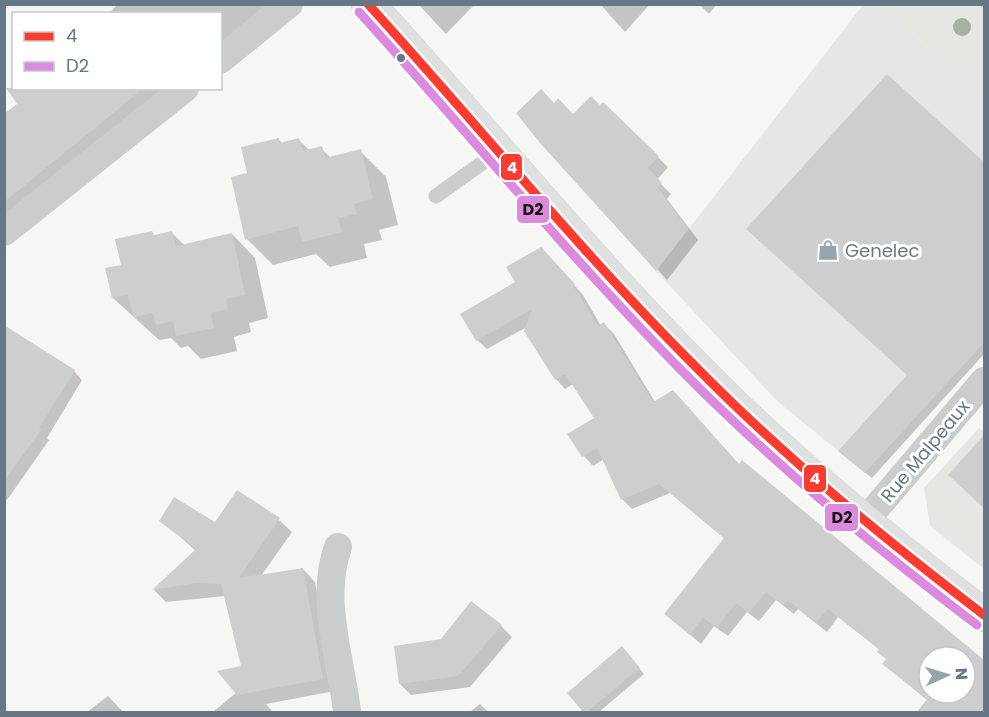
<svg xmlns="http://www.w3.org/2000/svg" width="989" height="717" viewBox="0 0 989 717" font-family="Poppins,sans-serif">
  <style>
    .built { fill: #e5e6e6 }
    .green { fill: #e5e8e2 }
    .shadow { fill: #0003; fill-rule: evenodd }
    .building { fill: #cdcfcf; fill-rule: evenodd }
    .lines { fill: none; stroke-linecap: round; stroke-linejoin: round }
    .secondary-casing { stroke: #d3d4d5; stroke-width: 34 }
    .lane { stroke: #cbcccc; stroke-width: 15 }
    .street { stroke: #cbcccc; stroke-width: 28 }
    .secondary { stroke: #dfe0e0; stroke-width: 33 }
    .bus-1-casing { stroke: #fff; stroke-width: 14 }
    .bus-2-casing { stroke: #fff; stroke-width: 14 }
    .bus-1 { stroke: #ff3a2e; stroke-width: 9 }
    .bus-2 { stroke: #dc8add; stroke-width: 9 }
    .tree { fill: #a7b0a4 }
    .bus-dot { fill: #667885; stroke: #fff; stroke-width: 2 }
    .labels { text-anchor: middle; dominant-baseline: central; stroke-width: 6; stroke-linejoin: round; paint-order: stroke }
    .poi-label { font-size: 18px; fill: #667885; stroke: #fff; text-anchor: start }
    .street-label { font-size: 18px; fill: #667885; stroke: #fff }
    .line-badge { stroke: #fff; stroke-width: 2 }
    .badge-label { font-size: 16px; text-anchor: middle; font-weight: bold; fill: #fff }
    .pale-badge-label { font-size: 16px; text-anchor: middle; font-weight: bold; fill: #111 }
  </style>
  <rect width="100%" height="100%" fill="#f6f6f5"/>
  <path class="built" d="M863,5H881L984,97V343L865,473L777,401L656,271Z"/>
  <path class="green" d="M881,5H984V97Z
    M979,428L983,431L984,429V442L981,439L949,475L984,508V569L930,526L924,488Z"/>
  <path class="shadow" d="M118,4H268L220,43V14H108Z
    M418,4H475L446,34Z
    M600,4H650L625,32Z
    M699,4H717L709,14Z
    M887,76L984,164V354L872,478L845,456L909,375Z
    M28,88H164L4,219V116L20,104Z
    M603,104L668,167L657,180L671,194L667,199L698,240L667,280L518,113L555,105L573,116Z
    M278,139L283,144L299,140L310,151L321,148L331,158L360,151L386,177L398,225L379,230L382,240L364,244L367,258L330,267L316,254L273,265L247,239L249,174Z
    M171,232L184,245L232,234L255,258L268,318L249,323L251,332L234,337L237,351L201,359L188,346L181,348L171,338L159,340L113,298L123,266L155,236Z
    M551,259L583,295L601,326L604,324L614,334L655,402L740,465L742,462L984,662V712H933L925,704L928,701L884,664L887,660L880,650L838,617L827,632L798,609L794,614L776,600L759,621L747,612L728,636L714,626L701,644L666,614L725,539L670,493L632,509L622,499L604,459L593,466L584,456L596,418L573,384L565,389L556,379L527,327L487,349L477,340L517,282ZM929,657H965V693H929Z
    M74,371L82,380L47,438L49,440L7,500L4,498V424Z
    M981,441L984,444V508L974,499Z
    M237,492L279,520L292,532L261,576L303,569L315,582L335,691L266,704L273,712H213L237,692L242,667L225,596L166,602L154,590L196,551L161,520L216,524Z
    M501,626L512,637L470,687L411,695L400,684L442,640Z
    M627,654L644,674L599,712H585L569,693Z
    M108,696L123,712H87Z
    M480,704L488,712H470Z"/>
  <path class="building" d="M887,74L984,162V343L865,473L838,451L907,375L746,229Z
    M6,88H144L4,202V114L17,104Z
    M541,89L554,103L558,98L573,114L591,96L600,105L603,102L659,156L648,168L662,183L658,187L688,229L656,271L540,143L516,113Z
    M279,138L280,143L299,138L303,151L322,146L325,158L361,149L373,199L354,204L357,214L338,218L342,232L302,242L298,226L245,240L231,177L247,173L241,147Z
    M152,231L154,235L172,231L176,246L232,233L245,295L226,299L228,309L211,313L214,328L176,336L173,321L156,325L153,313L134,317L128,295L112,298L105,268L121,265L115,239Z
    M541,247L575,284L573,285L598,326L604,322L653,402L673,390L739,464L742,460L984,660V712H917L927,699L882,664L886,659L877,652L879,649L828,609L816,623L788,600L783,605L766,592L749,613L736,603L717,628L703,617L690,635L664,614L724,538L659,484L621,500L597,448L582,457L567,434L594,418L565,374L555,380L524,331L532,309L476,341L460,314L515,282L506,267ZM929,657H965V693H929Z
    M4,325L75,370L39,428L41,430L4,481Z
    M984,435V508L948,475Z
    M237,490L280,518L239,578L303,568L323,679L237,695L217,671L241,666L221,584L196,583L152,590L196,549L159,521L174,497L215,522Z
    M471,601L502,625L458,676L399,684L394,646L441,639Z
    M622,646L640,668L587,712H583L567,693Z"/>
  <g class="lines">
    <g class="secondary-casing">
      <path id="secondary" d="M368,4C492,139 609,286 741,412C817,484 900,552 984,615"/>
    </g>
    <path class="lane" d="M436,196L499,151"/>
    <path class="street" d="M220,60L289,4
      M4,232L185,88
      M865,521L984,381
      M338,547C319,600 341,658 347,712"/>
    <use href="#secondary" class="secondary"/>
    <g class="bus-1-casing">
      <path id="bus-1" d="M368,4C477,124 579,250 693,364C783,456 882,537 984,615"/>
    </g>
    <g class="bus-2-casing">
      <path id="bus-2" d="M359,12C468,132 570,258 684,373C775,465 874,547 977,625"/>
    </g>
    <use href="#bus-1" class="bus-1"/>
    <use href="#bus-2" class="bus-2"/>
  </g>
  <circle class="tree" cx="962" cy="27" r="9"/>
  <defs>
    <g id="shop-bare" transform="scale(1.62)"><path d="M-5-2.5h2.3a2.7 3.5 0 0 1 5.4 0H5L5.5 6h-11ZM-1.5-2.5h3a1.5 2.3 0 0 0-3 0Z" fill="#98a4ac" stroke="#fff" stroke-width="2.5" paint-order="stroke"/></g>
  </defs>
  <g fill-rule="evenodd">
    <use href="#shop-bare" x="828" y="250"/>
  </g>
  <circle class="bus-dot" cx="401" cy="58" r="5"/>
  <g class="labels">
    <g class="poi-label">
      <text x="845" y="250">Genelec</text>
    </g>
    <g class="street-label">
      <text transform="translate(925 451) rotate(-50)">Rue Malpeaux</text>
    </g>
  </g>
  <g class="line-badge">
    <rect x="500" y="153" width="23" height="28" rx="6" fill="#ff3a2e"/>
    <rect x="516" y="195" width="34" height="29" rx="6" fill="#dc8add"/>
    <rect x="803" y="464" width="24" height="29" rx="6" fill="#ff3a2e"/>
    <rect x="824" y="503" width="35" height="29" rx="6" fill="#dc8add"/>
  </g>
  <g class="badge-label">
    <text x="512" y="173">4</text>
    <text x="815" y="484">4</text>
  </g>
  <g class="pale-badge-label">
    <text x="533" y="215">D2</text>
    <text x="842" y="523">D2</text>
  </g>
  <rect width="989" height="717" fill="none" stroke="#667885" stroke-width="12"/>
  <rect x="12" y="12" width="210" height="78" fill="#ffffff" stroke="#c2c9ce" stroke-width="1.5"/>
  <rect x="24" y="32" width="30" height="9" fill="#ff3a2e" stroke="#c2c9ce" stroke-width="1.5"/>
  <text x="66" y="42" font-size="18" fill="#667885">4</text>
  <rect x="24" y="62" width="30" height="9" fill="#dc8add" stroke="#c2c9ce" stroke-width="1.5"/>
  <text x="66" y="72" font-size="18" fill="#667885">D2</text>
  <g transform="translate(947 675) rotate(86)"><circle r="28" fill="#ffffff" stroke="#c2c9ce" stroke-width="1.5"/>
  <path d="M0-4.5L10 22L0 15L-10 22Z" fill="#98a4ac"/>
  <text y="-9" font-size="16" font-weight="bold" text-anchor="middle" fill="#667885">N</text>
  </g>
</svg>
